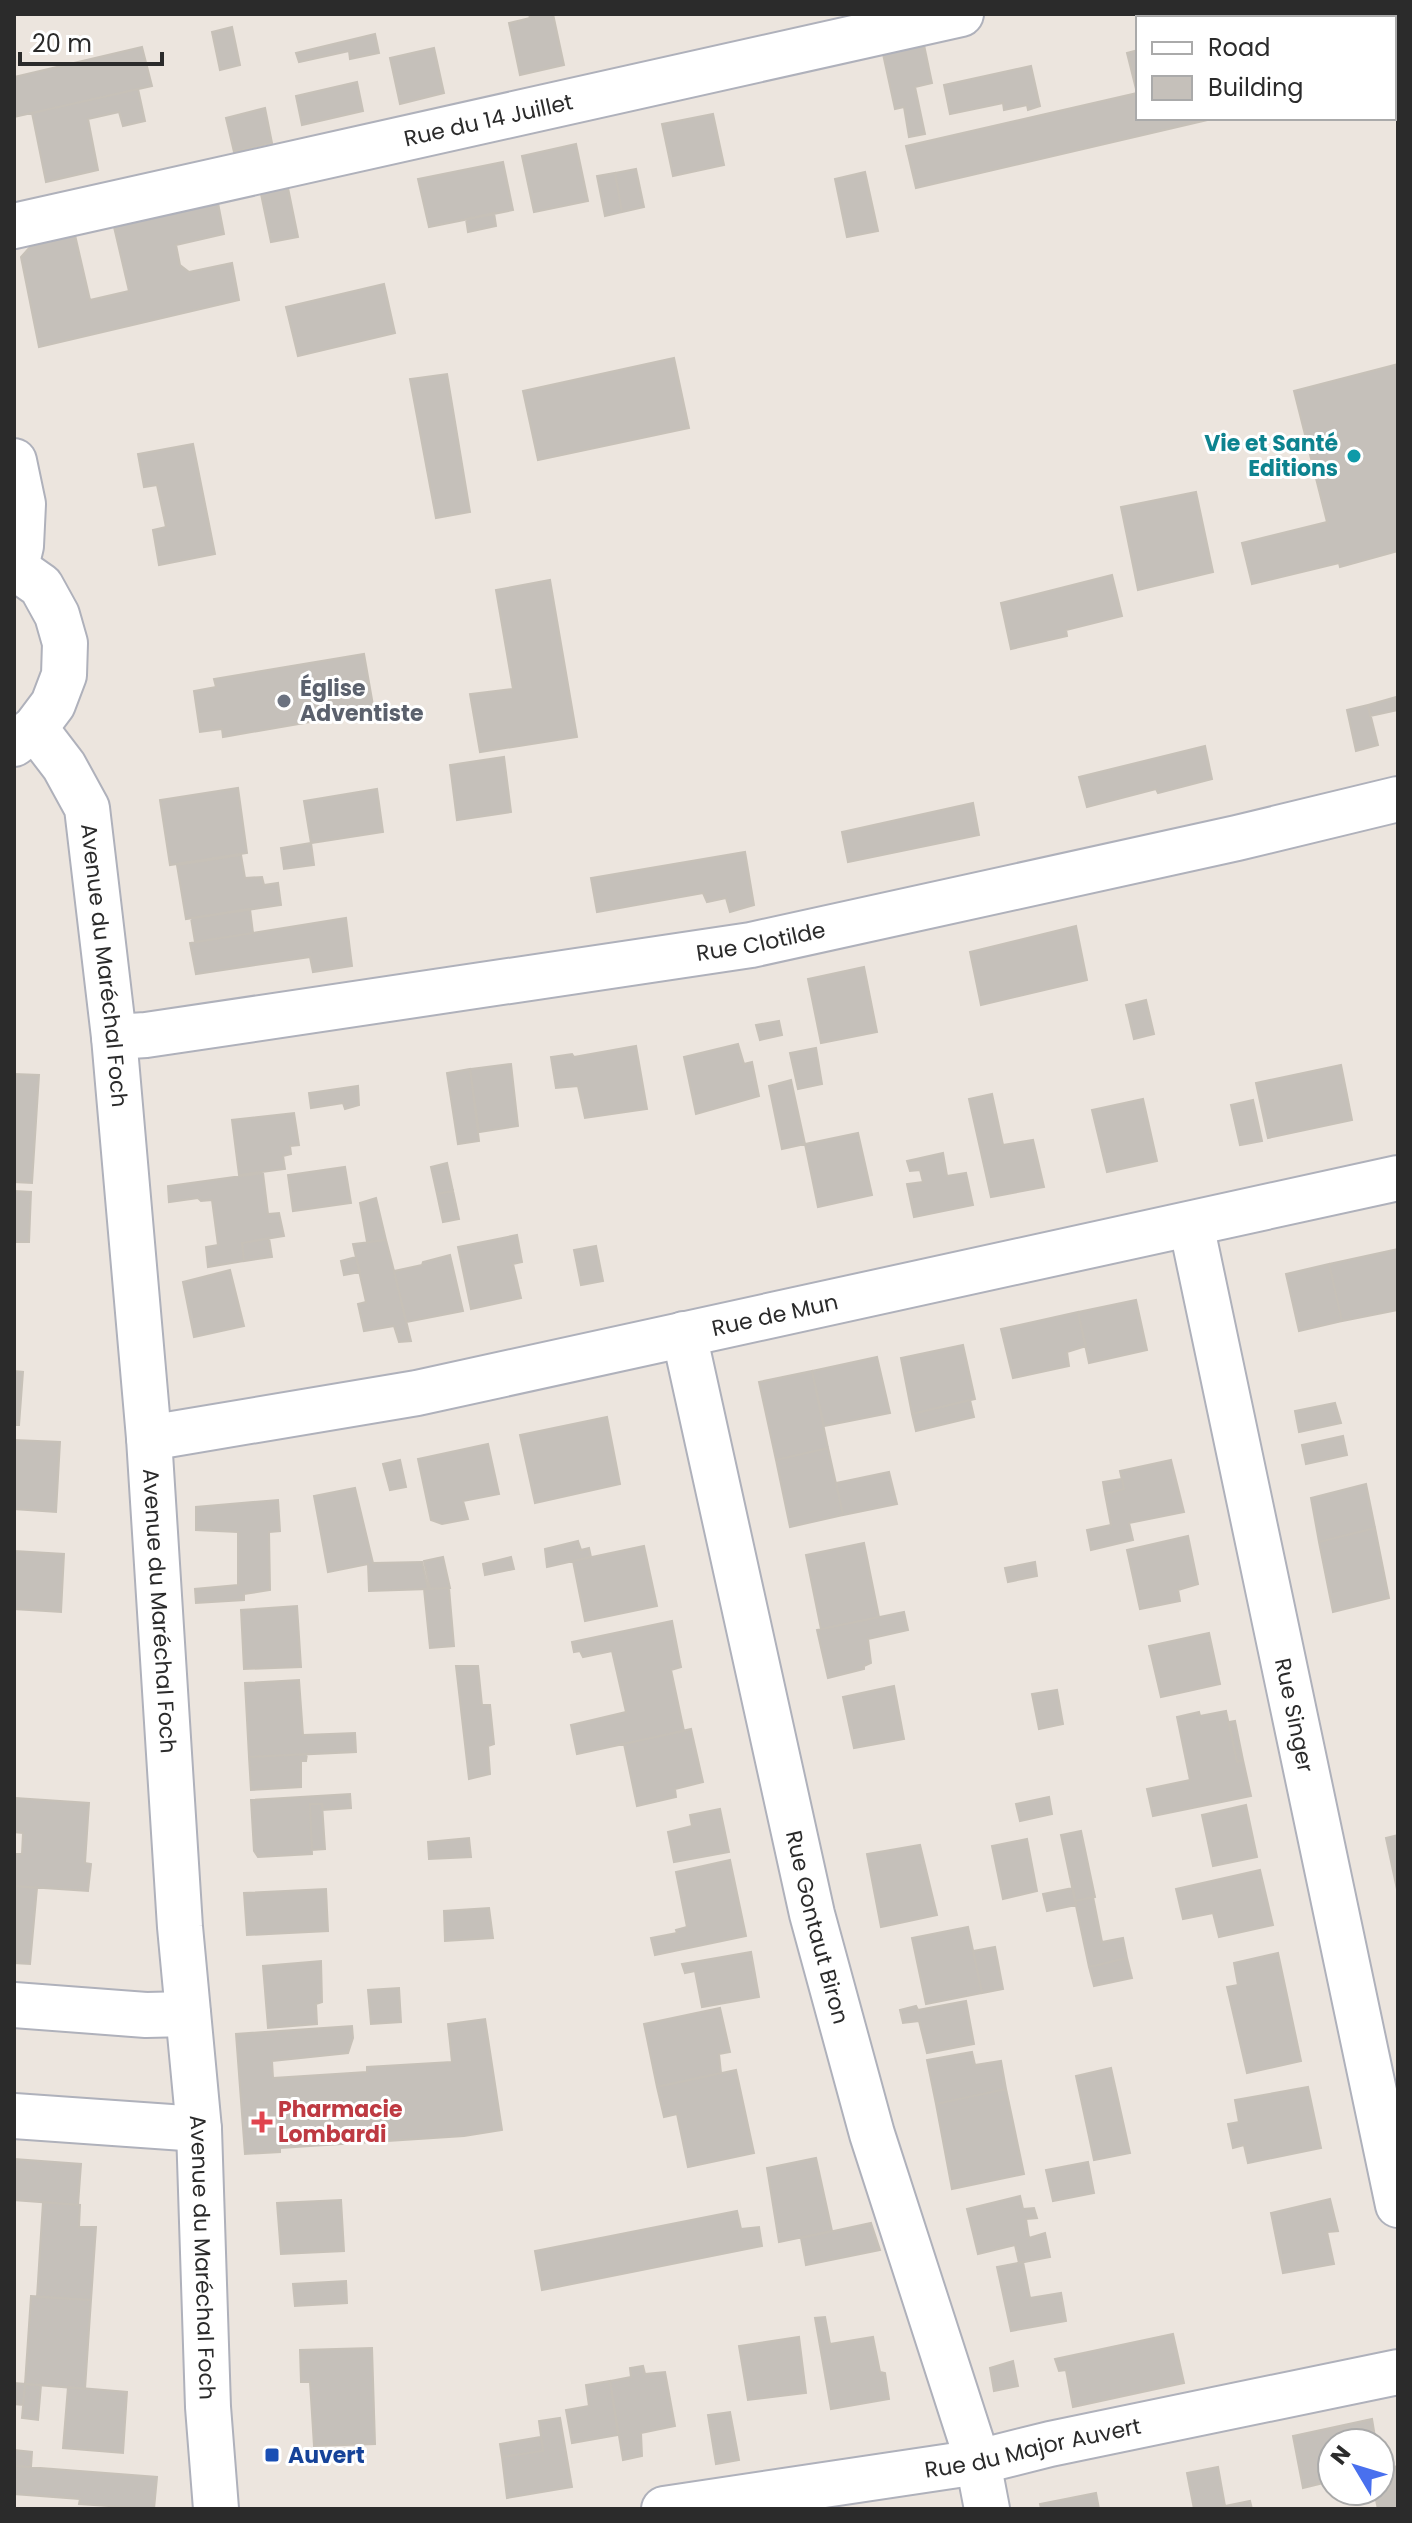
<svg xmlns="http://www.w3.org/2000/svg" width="1412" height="2523" viewBox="0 0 1412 2523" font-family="Poppins,sans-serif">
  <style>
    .building { fill: #c5c0ba; stroke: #c7c1b8; stroke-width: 2 }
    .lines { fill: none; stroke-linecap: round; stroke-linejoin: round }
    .street-casing { stroke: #afb1bb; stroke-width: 48 }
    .street { stroke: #fff; stroke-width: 44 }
    .culture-dot { fill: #0f9aa8; stroke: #fff; stroke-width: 3 }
    .worship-dot { fill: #6b7280; stroke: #fff; stroke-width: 3 }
    .health-dot { fill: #e0444e; stroke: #fff; stroke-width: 3 }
    .transit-dot { fill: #1a4fb4; stroke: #fff; stroke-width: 3 }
    .labels { text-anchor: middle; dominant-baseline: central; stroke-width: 6; stroke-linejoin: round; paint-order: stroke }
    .street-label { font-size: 22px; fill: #2b2b2b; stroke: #fff }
    .culture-label { font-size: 22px; font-weight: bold; fill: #0d838f; stroke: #fff; text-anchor: end }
    .worship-label { font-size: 22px; font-weight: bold; fill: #5b616d; stroke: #fff; text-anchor: start }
    .health-label { font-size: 22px; font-weight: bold; fill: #be3a42; stroke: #fff; text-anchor: start }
    .transit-label { font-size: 22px; font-weight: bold; fill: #164399; stroke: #fff; text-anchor: start }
  </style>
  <rect width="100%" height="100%" fill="#ece5de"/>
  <path class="building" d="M529,14H553L564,65L520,75L509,23L530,18Z
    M1363,14H1398V32L1394,33V18H1364Z
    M232,27L240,65L220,70L212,32Z
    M1398,32V107L1394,89V33Z
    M375,34L379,53L350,59L349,51L299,62L296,53Z
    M924,45L932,83L915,87L925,134L909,137L904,107L895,109L883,54Z
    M142,47L152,86L14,117V77Z
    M434,48L444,93L400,104L390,58Z
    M1138,50V93H1137L1127,53Z
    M1031,66L1040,106L1028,110L1027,105L1004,110L1003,103L950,114L944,85Z
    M357,82L363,111L302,125L296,96Z
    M138,89L145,121L123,126L119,112L88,119L98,170L46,182L32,113Z
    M1137,93L1138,118H1216L916,188L906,146Z
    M265,108L272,143L234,152L226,118Z
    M713,114L724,165L673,176L662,124Z
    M576,144L588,201L534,212L522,156Z
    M503,162L513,210L429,227L418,179Z
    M636,169L644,207L622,212L615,173Z
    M865,172L878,231L847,237L835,179Z
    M615,173L622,212L605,216L597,176Z
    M288,188L298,237L271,242L261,194Z
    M218,203L224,234L176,245L180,265L189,272L232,263L239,300L39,347L21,257L31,246L75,235L90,300L129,291L114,227Z
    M494,213L496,226L468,232L466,219Z
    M384,284L395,333L298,356L286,307Z
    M674,358L689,428L538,460L523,391Z
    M1398,364V551L1340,567L1339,563L1252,584L1242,543L1327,522L1294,391Z
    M447,374L470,512L436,518L410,379Z
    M193,444L215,554L159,565L153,530L166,527L157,485L144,487L138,454Z
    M1196,492L1213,572L1138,590L1121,507Z
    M1112,575L1122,616L1066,630L1067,636L1011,649L1001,603Z
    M550,580L577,737L480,752L470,694L513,689L496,590Z
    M364,654L374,711L223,737L222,729L200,732L194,691L216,687L214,679Z
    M1396,697L1398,710L1370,716L1368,705Z
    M1368,705L1378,745L1356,751L1347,710Z
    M1205,746L1212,779L1158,793L1156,789L1087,807L1079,777Z
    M504,757L511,812L457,820L450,765Z
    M238,788L247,853L170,865L160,800Z
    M377,789L383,832L311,843L304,801Z
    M973,803L979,835L848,862L842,832Z
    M311,843L314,865L284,869L281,848Z
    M745,852L754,905L730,912L726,898L707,902L703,893L597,912L591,878Z
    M241,855L245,878L262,877L264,885L278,883L281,905L186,919L177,865Z
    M250,909L253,933L195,942L191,918Z
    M346,918L352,966L313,972L310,957L196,974L190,943Z
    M1076,926L1087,980L981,1005L970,952Z
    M864,967L877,1032L821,1043L808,979Z
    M1146,1000L1154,1034L1134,1039L1126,1005Z
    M779,1021L782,1035L760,1040L756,1025Z
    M738,1044L744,1064L752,1062L759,1096L696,1114L684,1057Z
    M636,1046L647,1109L585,1118L578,1086L556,1088L551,1057L572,1054L574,1057Z
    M816,1048L822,1084L798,1089L790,1053Z
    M511,1064L518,1126L479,1132L470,1069Z
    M1341,1065L1352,1120L1268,1138L1256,1083Z
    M470,1069L479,1141L458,1144L447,1073Z
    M14,1074L39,1075L32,1183L14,1182Z
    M791,1080L805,1144L782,1149L769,1086Z
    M358,1086L359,1105L345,1109L343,1103L311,1108L309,1093Z
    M992,1094L1003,1145L1033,1140L1044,1187L991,1197L969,1099Z
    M1143,1099L1157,1161L1107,1172L1092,1110Z
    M1253,1100L1262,1141L1240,1145L1231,1105Z
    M294,1113L299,1145L290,1146L291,1154L283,1156L285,1169L239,1175L232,1120Z
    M858,1133L872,1195L818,1207L805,1144Z
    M943,1153L947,1176L966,1173L973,1205L914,1217L907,1184L923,1182L920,1170L910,1171L907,1161Z
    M447,1163L453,1191L437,1194L431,1167Z
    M345,1167L351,1203L293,1211L288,1175Z
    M263,1173L268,1214L279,1213L284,1236L242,1243L244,1261L208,1267L206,1247L218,1245L212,1200L201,1201L198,1198L169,1202L168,1186Z
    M14,1191L31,1192L29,1242H14Z
    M453,1191L459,1219L443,1222L437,1194Z
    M376,1198L386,1240L367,1242L360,1203Z
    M517,1235L522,1262L513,1264L521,1298L471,1309L458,1247Z
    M269,1238L272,1257L244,1261L242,1243Z
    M386,1240L394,1271L411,1341L399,1342L394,1326L364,1331L358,1304L366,1302L353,1244Z
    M596,1246L603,1281L581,1285L574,1250Z
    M1398,1249V1310L1342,1321L1329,1264Z
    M450,1255L463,1311L406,1322L394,1271L422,1265L423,1262Z
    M356,1257L360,1272L344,1275L341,1261Z
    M1329,1264L1342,1321L1299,1331L1286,1274Z
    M230,1270L244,1326L194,1337L183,1282Z
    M1136,1300L1147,1350L1089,1363L1078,1312Z
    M1078,1312L1086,1346L1067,1352L1069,1366L1013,1378L1001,1329Z
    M963,1345L975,1399L912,1414L901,1358Z
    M877,1357L890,1413L824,1426L812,1371Z
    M14,1371L23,1372L19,1425H14Z
    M812,1371L828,1448L776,1460L759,1382Z
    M970,1400L974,1417L916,1431L912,1414Z
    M1335,1403L1341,1423L1299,1432L1295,1411Z
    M607,1417L620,1484L535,1503L520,1435Z
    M1343,1436L1347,1455L1306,1464L1302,1445Z
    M14,1440L60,1442L56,1512L14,1509Z
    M488,1444L499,1494L463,1501L468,1519L442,1524L431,1520L418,1459Z
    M828,1448L843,1515L790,1527L776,1460Z
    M400,1460L406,1487L390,1490L383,1464Z
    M1171,1460L1184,1512L1129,1523L1133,1540L1091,1550L1087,1530L1111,1525L1105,1494L1124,1489L1120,1471Z
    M889,1472L897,1504L843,1515L836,1483Z
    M1122,1479L1124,1489L1105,1494L1103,1482Z
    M1366,1484L1375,1528L1319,1542L1311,1498Z
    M355,1488L373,1563L422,1562L428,1589L369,1591L368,1564L328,1572L314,1496Z
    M278,1500L280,1531L269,1532L270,1590L244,1594V1600L196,1603L195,1589L238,1585V1532L196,1530V1507Z
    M1375,1528L1389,1598L1333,1612L1319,1542Z
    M1188,1536L1198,1584L1178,1590L1180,1601L1140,1609L1127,1550Z
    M578,1541L581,1550L589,1548L591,1557L547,1567L545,1549Z
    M864,1543L879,1617L821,1629L806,1555Z
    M644,1546L657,1606L585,1621L573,1561Z
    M14,1551L64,1554L61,1612L14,1609Z
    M443,1557L450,1588L430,1589L424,1561Z
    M511,1557L514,1569L485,1575L483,1564Z
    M1035,1562L1037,1576L1008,1582L1005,1568Z
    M449,1588L454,1646L430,1648L424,1589Z
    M297,1606L301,1667L244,1669L241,1610Z
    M904,1612L908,1630L868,1639L871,1663L864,1666V1669L828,1678L817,1630Z
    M672,1621L681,1667L671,1670L684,1731L577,1754L571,1725L626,1712L612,1651L583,1657L580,1651L574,1652L572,1642Z
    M1209,1633L1220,1684L1161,1697L1149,1646Z
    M456,1666H478L482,1705H490L494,1744L488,1746L490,1774L469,1779Z
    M299,1680L303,1735L355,1733L356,1752L249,1757L245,1683Z
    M894,1686L904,1739L854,1748L843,1697Z
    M1057,1690L1063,1724L1039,1729L1032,1694Z
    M1226,1711L1237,1762L1243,1760L1251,1796L1153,1816L1147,1789L1190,1780L1177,1717L1199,1712L1200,1716Z
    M1235,1721L1243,1760L1237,1762L1229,1722Z
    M691,1729L703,1782L675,1789L676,1797L637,1806L624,1744Z
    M307,1754L306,1761H301V1787L251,1790L249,1757Z
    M350,1794L351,1808L323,1810L322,1804H310L312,1854L258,1857L254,1851L251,1800Z
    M1049,1797L1052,1814L1020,1821L1016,1804Z
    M15,1798L89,1803L85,1863L91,1864L88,1891L14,1886V1854H22L23,1833L14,1832Z
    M310,1804H322L325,1849L312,1850Z
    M1246,1805L1257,1857L1213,1866L1202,1815Z
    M720,1809L729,1852L674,1862L668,1832L692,1826L690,1815Z
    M1081,1831L1095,1897L1075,1901L1061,1835Z
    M1398,1835V1894L1386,1838Z
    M469,1838L471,1857L429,1859L428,1842Z
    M1027,1839L1037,1891L1003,1899L992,1846Z
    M920,1845L937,1915L881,1927L867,1854Z
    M730,1860L746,1936L655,1955L651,1938L677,1933L676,1930L687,1927L676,1872Z
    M1260,1870L1273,1925L1219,1937L1213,1913L1183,1919L1176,1889Z
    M14,1886L37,1888L30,1964L14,1963Z
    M1073,1888L1076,1905L1047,1911L1043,1894Z
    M326,1889L328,1931L247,1935L244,1893Z
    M1093,1897L1102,1942L1123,1938L1127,1958L1089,1967L1075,1901Z
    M489,1908L493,1938L445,1941L444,1911Z
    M968,1927L982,1993L926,2004L912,1938Z
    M995,1947L1003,1989L982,1993L973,1951Z
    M751,1952L759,1997L702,2007L695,1971L685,1973L682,1964Z
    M1278,1953L1301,2061L1247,2073L1227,1987L1238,1985L1234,1963Z
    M1127,1958L1132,1978L1094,1986L1089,1967Z
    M321,1961L322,2002L316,2004L317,2024L268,2028L263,1966Z
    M399,1988L401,2022L371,2024L368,1990Z
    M966,2001L974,2044L927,2053L919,2021L903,2023L900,2010L916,2006L918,2010Z
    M720,2008L730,2052L719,2054L721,2073L657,2087L644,2024Z
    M485,2019L502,2130L464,2136L280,2148V2152L245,2154L236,2034L352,2026L353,2038L348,2053L272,2061L273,2078L367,2072V2067L452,2062L448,2024Z
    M972,2052L975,2065L1001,2061L1006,2089L936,2104L927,2060Z
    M1111,2068L1130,2153L1094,2160L1076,2076Z
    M736,2070L754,2153L688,2167L677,2114L664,2117L657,2087Z
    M1308,2087L1321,2148L1248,2163L1244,2145L1233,2148L1228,2124L1239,2122L1235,2100Z
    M1006,2089L1024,2174L952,2189L936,2104Z
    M816,2158L832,2231L779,2242L767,2168Z
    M14,2159L81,2164L78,2205L14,2200Z
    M1088,2162L1094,2193L1053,2201L1046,2170Z
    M1020,2196L1023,2209L1034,2208L1037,2218L1026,2219L1029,2238L1045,2233L1050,2257L1019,2263L1015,2245L978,2254L967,2209Z
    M1330,2199L1338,2231L1327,2232L1334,2264L1283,2273L1271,2213Z
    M341,2200L344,2251L281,2254L277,2203Z
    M43,2202L80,2205L79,2227H96L91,2300L37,2297Z
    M737,2211L741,2229L759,2227L762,2246L542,2290L535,2251Z
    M871,2223L880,2250L806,2265L801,2238Z
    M1023,2262L1030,2298L1061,2293L1066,2321L1011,2331L997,2267Z
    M346,2281L347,2303L295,2306L293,2284Z
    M31,2296L91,2300L85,2389L25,2384Z
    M825,2317L830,2344L873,2337L880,2372L885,2373L889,2399L831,2409L815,2318Z
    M1173,2334L1184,2383L1073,2407L1066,2370L1059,2371L1055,2359Z
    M799,2337L806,2393L748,2400L739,2346Z
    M372,2348L375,2444L314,2446L310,2382H301L300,2350Z
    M1013,2361L1018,2386L994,2391L990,2368Z
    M643,2366L645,2374L665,2372L675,2426L641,2433L642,2456L623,2460L610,2381L631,2377L630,2368Z
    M610,2381L618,2435L572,2443L566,2410L589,2406L586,2385Z
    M14,2383L25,2384L23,2405L14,2404Z
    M25,2384L41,2385L38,2420L22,2418Z
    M68,2387L127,2392L123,2453L63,2448Z
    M730,2412L739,2460L716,2464L708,2415Z
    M560,2418L572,2487L507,2498L502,2457L543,2451L539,2421Z
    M1372,2419L1376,2443H1332V2481L1303,2488L1293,2436Z
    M541,2437L543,2451L502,2457L500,2444Z
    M14,2450L32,2452L31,2467L14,2466Z
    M14,2466L157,2477L154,2509L79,2504L80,2499L14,2494Z
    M1398,2466V2509H1378L1374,2491H1380V2470Z
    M1218,2467L1225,2506L1212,2509H1194L1187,2473Z
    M1096,2493L1099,2509H1041L1040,2504Z
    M1250,2501L1252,2509H1212L1225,2506Z"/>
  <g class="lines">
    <g class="street-casing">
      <g id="street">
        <path id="s1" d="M14,226L961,14"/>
        <path d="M14,461L23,504L21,546L16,567"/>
        <path d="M14,567L41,586L57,615L65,643L64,675L53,704L35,728L14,744"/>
        <path id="s2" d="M35,728L64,766L87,808L114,1037L149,1438L180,1927L199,2129L208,2407L216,2509"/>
        <path id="s3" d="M114,1037L146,1035L751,945L1237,838L1398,799"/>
        <path id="s4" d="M1191,1224L1398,2205"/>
        <path id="s5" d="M684,1334L812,1914L872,2134L978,2462L987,2509"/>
        <path id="s6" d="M149,1438L417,1393L1398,1178"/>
        <path d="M14,2005L146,2015L188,2014"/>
        <path d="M14,2116L199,2129"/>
        <path id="s7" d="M664,2509L978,2462L1050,2444L1398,2372"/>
      </g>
    </g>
    <use href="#street" class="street"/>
  </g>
  <circle class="culture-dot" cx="1354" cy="456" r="8"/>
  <circle class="worship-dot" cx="284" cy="701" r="8"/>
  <path class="health-dot" d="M258 2110h8v8h8v8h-8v8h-8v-8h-8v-8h8z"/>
  <rect class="transit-dot" x="264" y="2447" width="16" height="16" rx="4"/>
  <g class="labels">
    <g class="street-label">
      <text stroke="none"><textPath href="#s1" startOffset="486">Rue du 14 Juillet</textPath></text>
      <text stroke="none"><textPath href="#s3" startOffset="654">Rue Clotilde</textPath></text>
      <text stroke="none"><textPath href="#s2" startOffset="254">Avenue du Maréchal Foch</textPath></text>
      <text stroke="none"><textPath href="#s6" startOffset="638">Rue de Mun</textPath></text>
      <text stroke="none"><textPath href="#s2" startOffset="902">Avenue du Maréchal Foch</textPath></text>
      <text stroke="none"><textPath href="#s4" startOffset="502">Rue Singer</textPath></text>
      <text stroke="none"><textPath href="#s5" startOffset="608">Rue Gontaut Biron</textPath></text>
      <text stroke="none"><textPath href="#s2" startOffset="1550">Avenue du Maréchal Foch</textPath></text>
      <text stroke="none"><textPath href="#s7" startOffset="374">Rue du Major Auvert</textPath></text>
    </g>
    <g class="culture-label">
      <text x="1338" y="443">Vie et Santé<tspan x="1338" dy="25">Editions</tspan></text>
    </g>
    <g class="worship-label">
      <text x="300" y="688">Église<tspan x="300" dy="25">Adventiste</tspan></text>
    </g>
    <g class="health-label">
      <text x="278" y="2109">Pharmacie<tspan x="278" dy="25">Lombardi</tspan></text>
    </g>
    <g class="transit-label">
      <text x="288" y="2455">Auvert</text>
    </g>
  </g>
  <rect width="1412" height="2523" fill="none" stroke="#2b2b2b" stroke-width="32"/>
  <rect x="1136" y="16" width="260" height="104" fill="#ffffff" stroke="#aaaaaa" stroke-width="2"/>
  <rect x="1152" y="42" width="40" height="12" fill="#ffffff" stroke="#aaaaaa" stroke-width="2"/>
  <text x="1208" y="56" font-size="24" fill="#2b2b2b">Road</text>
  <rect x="1152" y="76" width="40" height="24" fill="#c5c0ba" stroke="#aaaaaa" stroke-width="2"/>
  <text x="1208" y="96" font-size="24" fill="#2b2b2b">Building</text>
  <g transform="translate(1356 2467) rotate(308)"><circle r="38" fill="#ffffff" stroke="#aaaaaa" stroke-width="2"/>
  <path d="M0-6L14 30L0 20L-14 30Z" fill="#4970ee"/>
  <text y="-12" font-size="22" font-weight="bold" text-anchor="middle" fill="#2b2b2b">N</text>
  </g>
  <path d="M20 52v12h142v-12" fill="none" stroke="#2b2b2b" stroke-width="4"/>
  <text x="32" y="52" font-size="24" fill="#2b2b2b" stroke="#ffffff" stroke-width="6" paint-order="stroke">20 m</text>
</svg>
